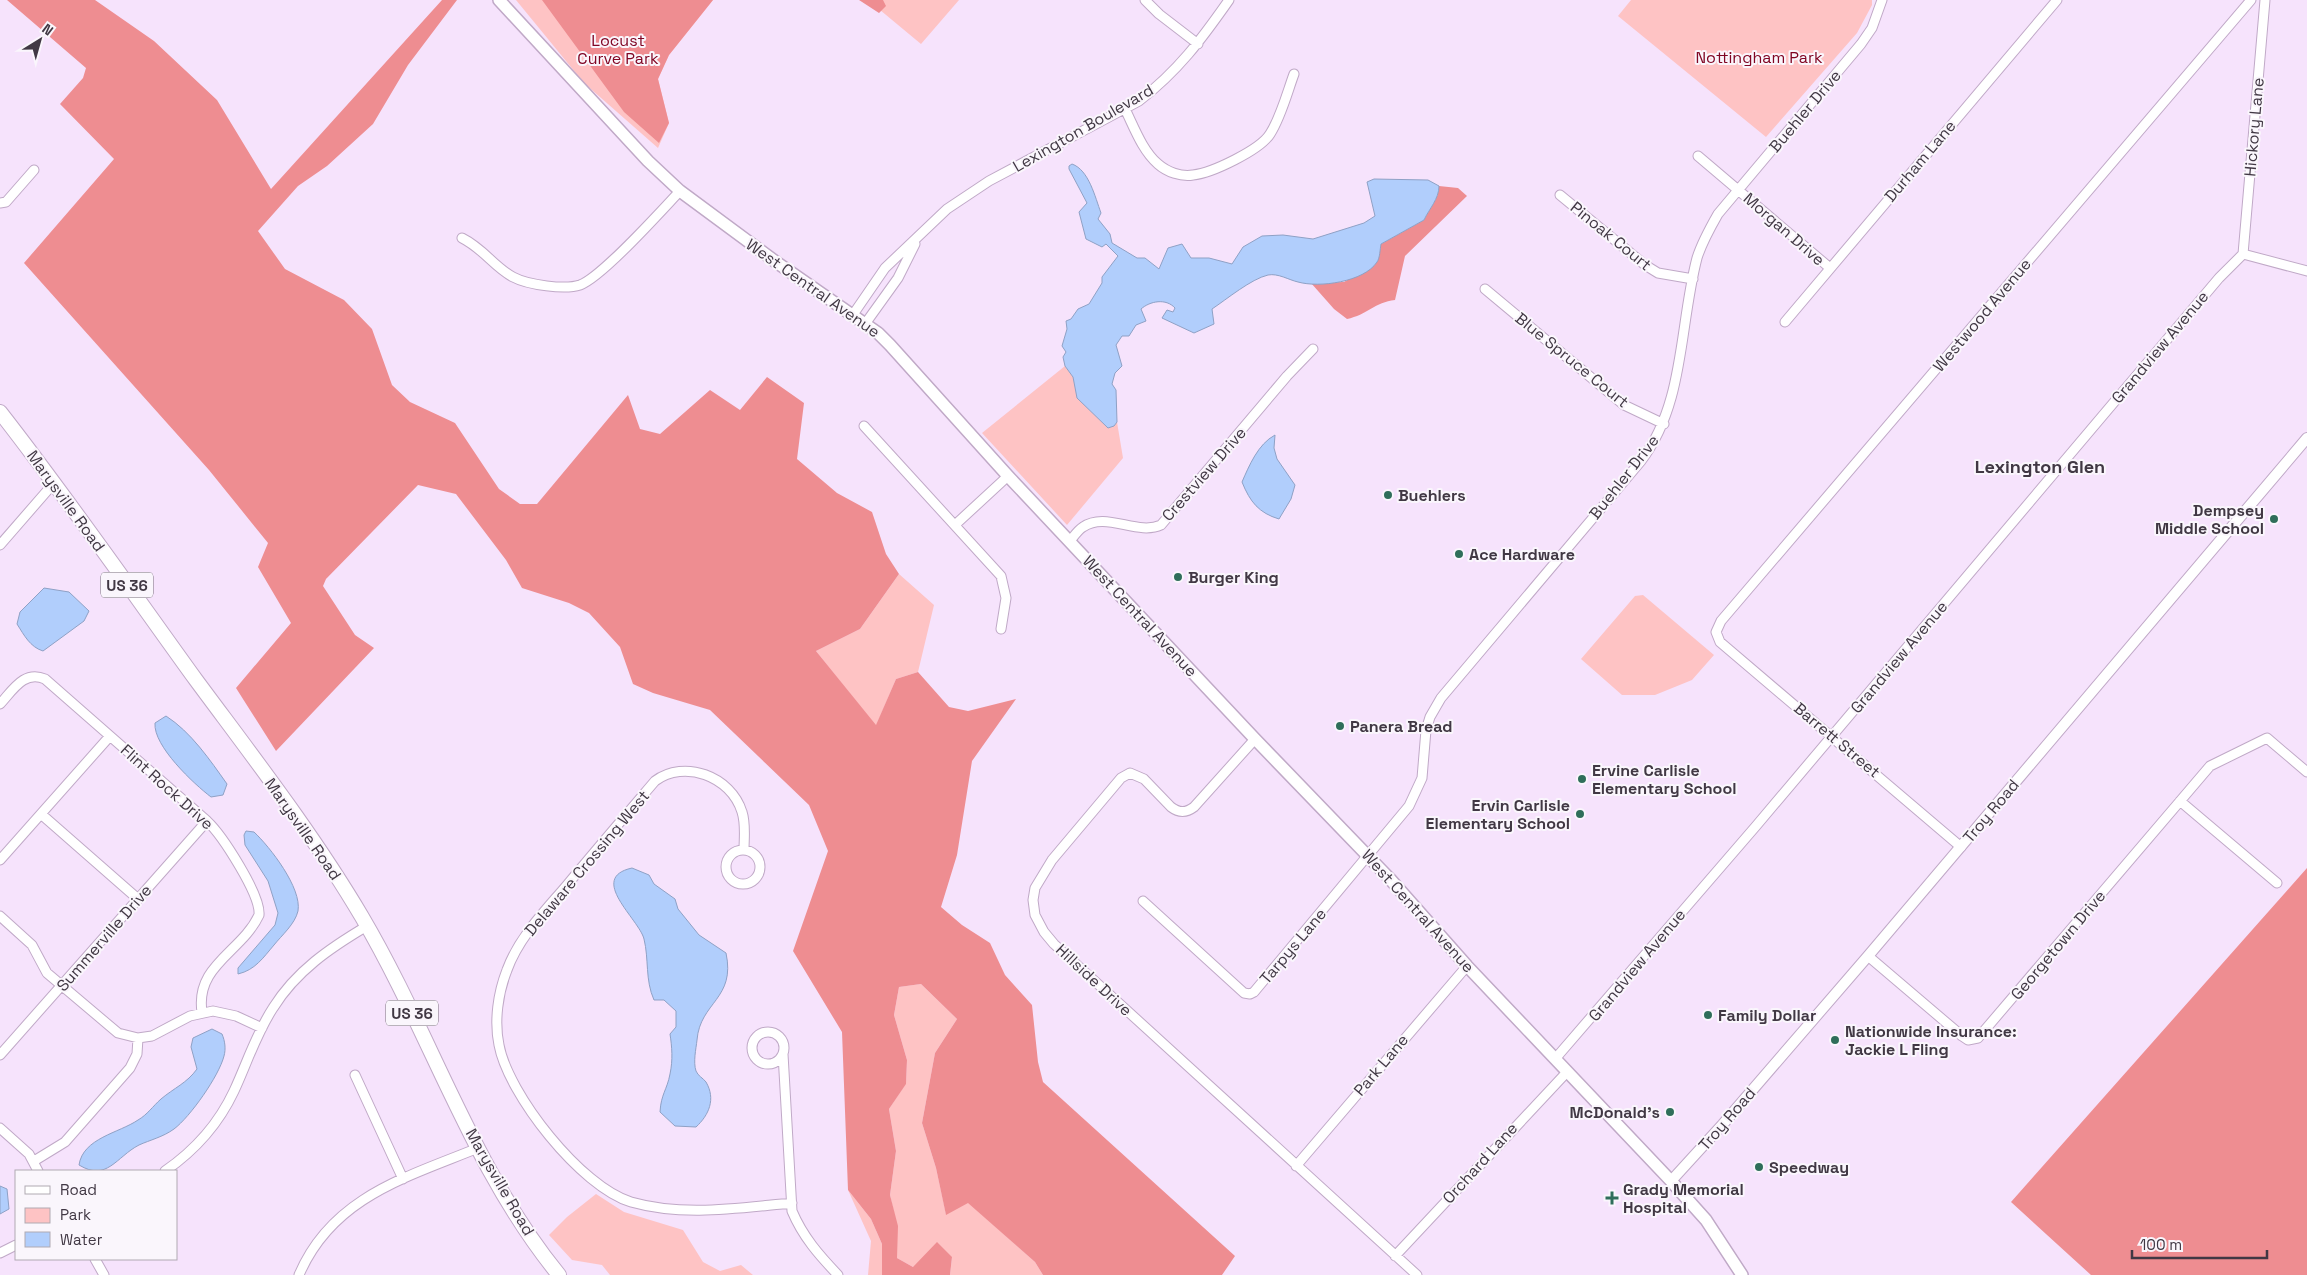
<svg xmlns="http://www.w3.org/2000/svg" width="2307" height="1275" viewBox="0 0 2307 1275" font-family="'Space Grotesk',sans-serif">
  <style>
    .green { fill: #fec3c4 }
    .forest { fill: #ee8d91 }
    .water { fill: #b1cefc; stroke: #8fa1c5 }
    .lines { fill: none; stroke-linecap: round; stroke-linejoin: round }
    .minor-casing { stroke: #c0a9c7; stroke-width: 11 }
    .tertiary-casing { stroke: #c0a9c7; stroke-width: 12 }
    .secondary-casing { stroke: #c0a9c7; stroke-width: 14 }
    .trunk-casing { stroke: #c0a9c7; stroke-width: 16 }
    .minor { stroke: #fff; stroke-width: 9 }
    .tertiary { stroke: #fff; stroke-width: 10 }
    .secondary { stroke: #fff; stroke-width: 11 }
    .trunk { stroke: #fff; stroke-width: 14 }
    .poi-dot { fill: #2f6e5a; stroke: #faf6fc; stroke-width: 2 }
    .labels { text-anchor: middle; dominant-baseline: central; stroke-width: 4; stroke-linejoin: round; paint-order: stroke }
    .shield { fill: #faf6fc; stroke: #78717b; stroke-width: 1 }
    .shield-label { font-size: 15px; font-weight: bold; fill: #413844 }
    .park-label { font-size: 16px; fill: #800624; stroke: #faf6fc }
    .street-label { font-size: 16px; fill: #413844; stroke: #faf6fc }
    .poi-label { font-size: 16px; font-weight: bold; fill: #413844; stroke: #faf6fc; text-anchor: start }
    .neighbourhood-label { font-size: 18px; font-weight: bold; fill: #413844; stroke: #faf6fc }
  </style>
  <rect width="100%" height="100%" fill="#f6e3fc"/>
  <path class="green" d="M516,0H713L669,55L658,79L669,123L658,148L584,83Z
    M868,0H959L921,44Z
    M1631,0H1872V5L1857,33L1766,137L1618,16Z
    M1065,366L1073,377L1076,390L1114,426L1117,422L1123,458L1067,525L982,433Z
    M899,574L934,605L918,672L896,679L876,726L816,651L860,629Z
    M1643,595L1714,655L1692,680L1655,695H1622L1581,659L1635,596Z
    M921,984L957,1019L935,1053L922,1123L936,1168L946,1214L968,1202L1035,1262L1043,1275H950L952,1257L913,1267L897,1258V1226L890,1195L896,1151L889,1109L906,1083L907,1060L894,1015L899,987Z
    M848,1190L871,1219L882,1244V1275H868L871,1241Z
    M596,1194L624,1212L683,1230L703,1262L720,1271L741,1265L753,1275H610L602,1265L572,1260L549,1235L567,1217Z"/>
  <path class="forest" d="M7,0H95L154,41L217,100L271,189L442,0H457L408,65L373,124L327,166L298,186L258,231L285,269L344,300L372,329L392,385L410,402L455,423L499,489L520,504H537L628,395L640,429L660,434L710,390L740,410L767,377L804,403L797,459L837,493L872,512L886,554L899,574L860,629L816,651L876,725L896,679L918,672L949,707L968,711L1016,699L972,761L957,855L941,907L962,925L990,943L1005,975L1032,1005L1038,1062L1043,1082L1235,1256L1222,1275H1043L1035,1262L968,1203L946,1215L936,1168L922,1123L935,1053L957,1019L921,984L899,987L894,1015L907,1060L906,1084L889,1109L896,1151L890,1195L898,1226L897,1258L913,1267L937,1242L952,1257L950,1275H882V1244L871,1219L848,1190L842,1032L793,951L828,851L809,805L710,710L653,693L633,684L620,647L589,613L569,603L522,588L506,560L456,494L418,485L326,579L323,586L355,635L374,648L276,751L236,688L291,623L258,567L268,543L209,470L24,263L114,159L60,104L83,78L86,68Z
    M542,0H713L669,55L658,79L669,123L659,143L624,112Z
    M859,0H883L886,6L879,13Z
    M1439,186L1458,188L1467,196L1405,256L1395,300C1375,302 1367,315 1347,319L1334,309L1311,283L1344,282L1377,262L1381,244L1424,220C1429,209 1439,199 1439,186Z
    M2307,868V1275H2091L2011,1202Z"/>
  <path class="water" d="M1072,164C1089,170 1095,197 1101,213L1098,219L1110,234L1112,243L1137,258H1145L1159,269L1168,248L1182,244L1191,258H1209L1232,264L1243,247L1262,236L1283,235L1313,239L1364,223L1375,216L1367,182L1374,179L1428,180L1439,186C1439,199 1429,209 1424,220L1381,244C1380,249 1380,258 1377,262C1364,282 1319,288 1298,282C1289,280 1278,273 1268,275C1251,279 1227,299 1212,309L1214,324L1194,333L1162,318L1167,310L1173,312L1175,308C1166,298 1150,301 1141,309L1146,321L1136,325L1129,336H1122L1116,345L1122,366L1115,373L1112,384L1116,390L1117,422L1114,426L1108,428L1077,398L1073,377L1065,366L1063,357L1066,352L1062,346L1067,329L1066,321L1071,319L1078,309L1089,304L1102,283V277L1118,256L1106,244L1102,247L1086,239L1079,212L1087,203L1069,169V166Z
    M1275,435L1274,448L1277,459L1295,485L1291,499L1279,519C1259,513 1250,502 1242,482C1249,466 1258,444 1275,435Z
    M44,588L69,592L89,611L84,621L43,651C30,647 24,635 17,624L20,612Z
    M166,716C191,732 210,760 227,784L223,795L211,797C194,784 153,746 155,723Z
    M246,831L254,832C270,847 302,888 298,911C295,924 282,935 274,945C263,958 255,970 238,974V968L275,925L278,913L268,881L245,845L244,835Z
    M632,868L649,875L654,884L675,899L678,909L699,935L726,953C736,999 700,1002 697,1040C696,1049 693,1062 696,1071C698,1076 703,1078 706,1082C716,1099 709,1115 696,1127L675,1126L660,1112C661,1094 667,1090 670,1074C673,1060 672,1047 670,1034L676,1027V1011L664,1000H654C645,980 649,959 644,939C639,919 587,878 632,868Z
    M212,1029L222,1034C225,1041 226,1049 224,1056C219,1076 190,1117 174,1129C163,1137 150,1140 139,1145C116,1157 107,1182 79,1165C83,1138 119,1133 138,1120C147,1115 153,1106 161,1099C174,1088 187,1083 197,1069L191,1047L193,1038Z
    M0,1186L7,1189L9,1209L0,1214Z"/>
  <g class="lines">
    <g class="minor-casing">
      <path id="minor" d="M1145,0L1159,14L1198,44
        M1125,109C1134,127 1142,150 1158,164C1167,172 1181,177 1193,175C1212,173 1260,150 1270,134C1281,117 1287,93 1294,74
        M1698,156L1830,268
        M1560,195L1645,265L1658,273L1693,279
        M0,203L6,202L34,170
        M462,238C484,249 494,267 513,277C528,285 565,290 580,285C602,277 661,211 680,191
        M2243,254L2265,0
        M2243,254L2307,271
        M1485,289L1624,405L1664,424
        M852,316L885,268L947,209L989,181L1139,101C1178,71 1201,40 1229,0
        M1785,322L2057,0
        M865,324L898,278L915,244
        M864,426L1001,576L1006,598L1001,629
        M956,524L1008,476
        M1070,541C1074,536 1078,530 1083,527C1106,511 1137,536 1161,525L1287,376L1313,349
        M0,545L53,484
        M0,704C13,690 24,670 45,679L207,821C222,835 261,895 259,915C242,952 195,965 202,1012
        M1255,739L1194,807C1186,813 1179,813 1171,807L1144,779L1130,773L1121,778L1052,860L1035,888L1033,900L1035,915L1044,932L1054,944L1417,1275
        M2180,801L2277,883
        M41,814L138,899
        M1961,847L1720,642L1716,632L1721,621L2251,0
        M744,850C744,838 746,824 742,812C731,776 684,759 655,781C626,815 596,850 567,885C545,911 519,937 507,970C498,993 494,1021 499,1045C508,1094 581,1187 631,1202C684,1217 738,1208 792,1203
        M726 867a17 17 0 1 1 34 0a17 17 0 1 1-34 0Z
        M0,860L110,736
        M1143,901L1244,993L1250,994L1254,992L1409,806L1422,778L1426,730L1430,717L1441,698L1641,461C1685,403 1679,327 1697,258C1702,242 1710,228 1718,214L1861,44L1872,28L1882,0
        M0,916L32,945L47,973L118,1033L138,1038L152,1036L190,1016L213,1011L236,1016L262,1028
        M1868,956L1962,1036L1968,1040L1978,1038L2210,766L2267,738L2307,772
        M752 1048a16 16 0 1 1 32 0a16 16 0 1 1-32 0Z
        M783,1054L792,1211C803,1237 819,1255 838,1275
        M0,1055L207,821
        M1555,1059L1756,826L2219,278L2243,254
        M355,1075L403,1179
        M0,1128L29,1154L38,1171
        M34,1161L65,1142L130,1068L137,1054L138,1038
        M1296,1166L1467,966
        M165,1171C194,1151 219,1123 234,1091C247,1063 256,1034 273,1008C296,971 330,948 367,926
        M0,1253L16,1245
        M1395,1256L1567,1072
        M95,1259L104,1275
        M299,1275C332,1197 407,1177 478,1148"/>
    </g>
    <g class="tertiary-casing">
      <path id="tertiary" d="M1671,1181L1723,1124L1868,956L2307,438"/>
    </g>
    <g class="secondary-casing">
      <path id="secondary" d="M499,0L648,161L680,191L776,262L878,333L890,345L1008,476L1255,739L1390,879L1467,966L1671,1181L1706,1220L1742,1275"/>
    </g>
    <g class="trunk-casing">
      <path id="trunk" d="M0,412C68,499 131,590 196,680C253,757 313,834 362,917C431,1034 472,1169 559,1275"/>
    </g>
    <use href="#minor" class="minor"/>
    <use href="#tertiary" class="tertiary"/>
    <use href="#secondary" class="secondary"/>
    <use href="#trunk" class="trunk"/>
  </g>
  <g class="poi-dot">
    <circle cx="1388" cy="495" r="5"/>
    <circle cx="2274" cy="519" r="5"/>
    <circle cx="1459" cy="554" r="5"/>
    <circle cx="1178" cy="577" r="5"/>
    <circle cx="1340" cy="726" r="5"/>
    <circle cx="1582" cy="779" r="5"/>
    <circle cx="1580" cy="814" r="5"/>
    <circle cx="1708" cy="1015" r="5"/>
    <circle cx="1835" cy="1040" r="5"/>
    <circle cx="1670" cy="1112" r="5"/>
    <circle cx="1759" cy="1167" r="5"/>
    <path d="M1609.5 1190.5h5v5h5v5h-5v5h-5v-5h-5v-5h5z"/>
  </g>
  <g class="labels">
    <g class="shield">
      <rect x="101" y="572.5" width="52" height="25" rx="4"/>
      <rect x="386" y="1000.5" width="52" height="25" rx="4"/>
    </g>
    <g class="shield-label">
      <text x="127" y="585">US 36</text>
      <text x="412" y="1013">US 36</text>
    </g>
    <g class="park-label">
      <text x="618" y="40">Locust<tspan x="618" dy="18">Curve Park</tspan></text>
      <text x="1759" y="57">Nottingham Park</text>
    </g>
    <g class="street-label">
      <text transform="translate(1805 111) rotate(-50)">Buehler Drive</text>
      <text transform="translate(2254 127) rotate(-85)">Hickory Lane</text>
      <text transform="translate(1083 128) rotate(-30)">Lexington Boulevard</text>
      <text transform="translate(1920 161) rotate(-50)">Durham Lane</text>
      <text transform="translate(1784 229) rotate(41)">Morgan Drive</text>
      <text transform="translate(1611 236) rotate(39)">Pinoak Court</text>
      <text transform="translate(813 288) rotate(35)">West Central Avenue</text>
      <text transform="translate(1982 315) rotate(-50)">Westwood Avenue</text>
      <text transform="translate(2160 347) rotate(-50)">Grandview Avenue</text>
      <text transform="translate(1572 360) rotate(39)">Blue Spruce Court</text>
      <text transform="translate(1204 474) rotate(-49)">Crestview Drive</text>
      <text transform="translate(1624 477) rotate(-52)">Buehler Drive</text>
      <text transform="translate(66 501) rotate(54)">Marysville Road</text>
      <text transform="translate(1140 616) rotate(47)">West Central Avenue</text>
      <text transform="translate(1899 657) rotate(-50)">Grandview Avenue</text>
      <text transform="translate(1837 740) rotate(40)">Barrett Street</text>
      <text transform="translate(167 787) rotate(42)">Flint Rock Drive</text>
      <text transform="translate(1991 811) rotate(-50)">Troy Road</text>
      <text transform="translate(303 829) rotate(55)">Marysville Road</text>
      <text transform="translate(587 863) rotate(-50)">Delaware Crossing West</text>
      <text transform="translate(1418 911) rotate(48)">West Central Avenue</text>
      <text transform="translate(104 938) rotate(-49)">Summerville Drive</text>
      <text transform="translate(2058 945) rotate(-50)">Georgetown Drive</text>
      <text transform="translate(1293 946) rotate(-50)">Tarpys Lane</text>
      <text transform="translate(1637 965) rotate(-50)">Grandview Avenue</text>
      <text transform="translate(1094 980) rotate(43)">Hillside Drive</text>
      <text transform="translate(1381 1065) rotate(-50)">Park Lane</text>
      <text transform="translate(1727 1119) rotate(-49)">Troy Road</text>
      <text transform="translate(1480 1163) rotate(-48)">Orchard Lane</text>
      <text transform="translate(500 1182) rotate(60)">Marysville Road</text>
    </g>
    <g class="poi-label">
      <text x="1398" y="495">Buehlers</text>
      <text x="2264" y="510" text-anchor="end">Dempsey<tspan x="2264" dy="18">Middle School</tspan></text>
      <text x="1469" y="554">Ace Hardware</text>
      <text x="1188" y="577">Burger King</text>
      <text x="1350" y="726">Panera Bread</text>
      <text x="1592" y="770">Ervine Carlisle<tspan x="1592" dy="18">Elementary School</tspan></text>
      <text x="1570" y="805" text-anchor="end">Ervin Carlisle<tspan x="1570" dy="18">Elementary School</tspan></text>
      <text x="1718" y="1015">Family Dollar</text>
      <text x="1845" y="1031">Nationwide Insurance:<tspan x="1845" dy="18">Jackie L Fling</tspan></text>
      <text x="1660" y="1112" text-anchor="end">McDonald's</text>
      <text x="1769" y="1167">Speedway</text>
      <text x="1623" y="1189">Grady Memorial<tspan x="1623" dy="18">Hospital</tspan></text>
    </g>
    <g class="neighbourhood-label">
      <text x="2040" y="466">Lexington Glen</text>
    </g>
  </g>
  <rect x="15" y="1170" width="162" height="90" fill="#faf6fc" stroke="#b0aab2"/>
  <rect x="25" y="1186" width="25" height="8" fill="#ffffff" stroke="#b0aab2"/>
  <text x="60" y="1195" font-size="15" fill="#413844">Road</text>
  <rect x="25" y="1208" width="25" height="15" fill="#fec3c4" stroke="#b0aab2"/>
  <text x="60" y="1220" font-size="15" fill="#413844">Park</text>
  <rect x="25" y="1232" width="25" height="15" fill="#b1cefc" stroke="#b0aab2"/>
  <text x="60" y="1245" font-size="15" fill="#413844">Water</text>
  <g transform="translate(40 40) rotate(37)" stroke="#faf6fc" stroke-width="4" paint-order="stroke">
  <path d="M0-4L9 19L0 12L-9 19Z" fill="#413844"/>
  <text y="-8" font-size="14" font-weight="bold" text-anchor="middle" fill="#413844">N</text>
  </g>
  <path d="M2132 1250v8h135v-8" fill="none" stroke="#413844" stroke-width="2.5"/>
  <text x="2140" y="1250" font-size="15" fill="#413844" stroke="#faf6fc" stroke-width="4" paint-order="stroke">100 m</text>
</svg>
